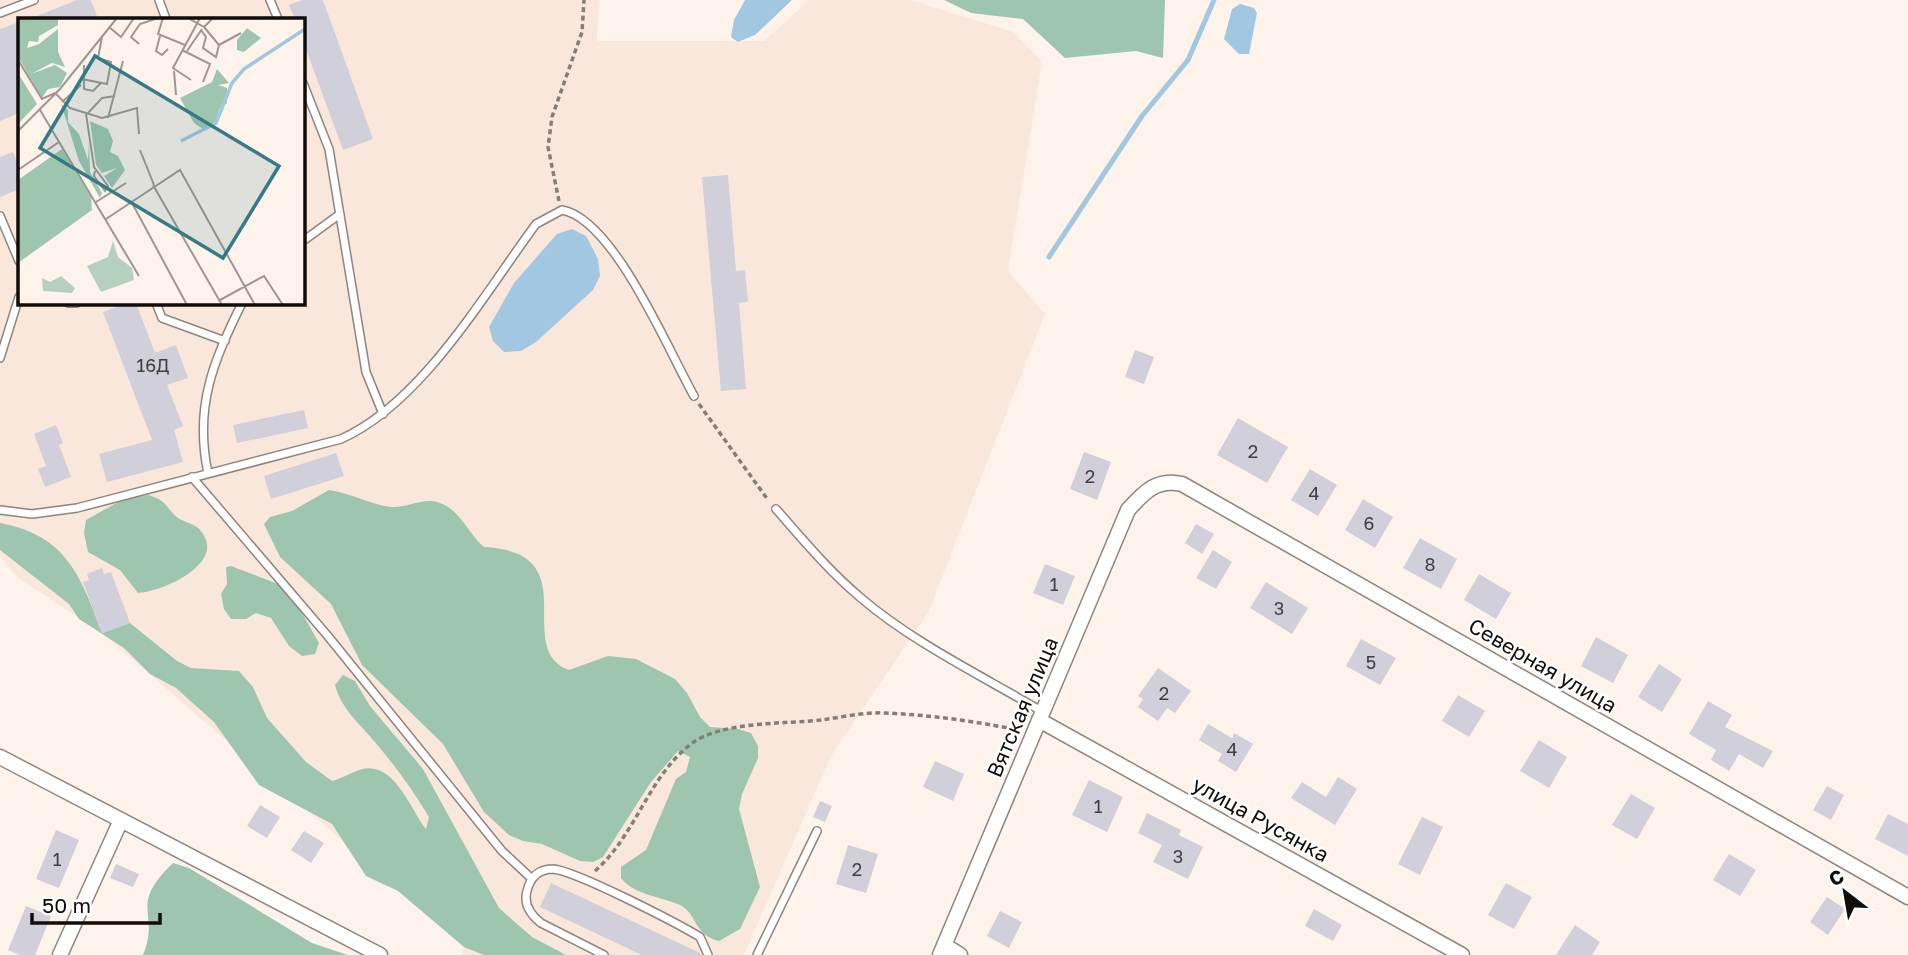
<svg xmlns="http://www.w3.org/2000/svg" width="1908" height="955" viewBox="0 0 1908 955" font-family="'Golos Text',sans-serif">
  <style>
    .built { fill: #f9e7db; fill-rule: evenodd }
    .forest { fill: #9ec6af }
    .water { fill: #a2c7e0 }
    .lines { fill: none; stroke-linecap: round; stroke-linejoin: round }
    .stream { stroke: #a2c7e0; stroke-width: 5 }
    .building { fill: #d0cfda }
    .lane-casing { stroke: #8e857e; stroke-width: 10 }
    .street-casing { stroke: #8e857e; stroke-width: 17 }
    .path { stroke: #847d78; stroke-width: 3.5; stroke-dasharray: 5 3.5; stroke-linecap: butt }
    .lane { stroke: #fff; stroke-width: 7 }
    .street { stroke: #fff; stroke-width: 14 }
    .labels { text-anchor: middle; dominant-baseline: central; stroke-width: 5; stroke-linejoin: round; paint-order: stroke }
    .number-label { font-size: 18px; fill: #403e3e }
    .street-label { font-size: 21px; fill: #100d0a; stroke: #fff }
    .inset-river { fill: none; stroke: #a2c7e0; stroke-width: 3.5 }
    .inset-road { fill: none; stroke: #9e9791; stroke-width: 2 }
    .view { fill: #357b87; fill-opacity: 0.15; stroke: #357b87; stroke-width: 3.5 }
    .inset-edge { fill: none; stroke: #100d0a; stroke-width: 3.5 }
  </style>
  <rect width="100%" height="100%" fill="#fdf3eb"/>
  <path class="built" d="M0,0H599L597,41H764L809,0H910L1014,32L1042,62L1008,271L1045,314L929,611L831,756L744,955H462L464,946L102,633L18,578L0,557ZM19,19H303V303H19Z"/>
  <path class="forest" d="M944,0H1165L1163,58L1136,51L1065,58L1023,19L971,13Z
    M329,490C351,493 372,505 391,507C412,508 427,493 448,507C463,517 470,535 484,547C589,552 511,648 569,670L608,656L636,659L675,679L687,693L700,717L710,727L738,729L751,733L758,746V758L742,794L739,809L760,887L740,929L719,941C693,935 698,914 680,905C660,896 636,896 621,878V867L646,850L676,779L686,772L690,757L678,751L651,782L603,857L593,862L580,861L542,844L523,841L509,835L484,812L443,744L362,665L331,604L280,557L264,524L270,517L292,511Z
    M148,495C168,501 164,506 178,518C183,522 193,523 198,528C232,561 163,592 138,593L120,570L88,552L84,533L86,520L120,501Z
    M0,523C66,535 81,576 102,633L130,623L177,661L191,668L239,671L253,687L267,718L306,762L332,781C343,778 352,772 362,769C395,762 410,809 426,829L429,817C413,790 395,766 375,742C359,723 342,710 335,685L343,675L355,681L370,706L423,769L499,908L532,937L566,955H484L464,947L398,891L366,876L332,824L259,785L214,722L176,688L150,674L124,648L79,619L69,604L0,550Z
    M231,566L283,586L294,599L319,643L315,654L302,656L289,646L271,618L256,613L246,619H231L224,609L221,594L227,584L226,567Z
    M173,863L189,868L312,943L348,955H143C161,912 127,907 173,863Z"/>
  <path class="water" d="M745,0H792L755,35L738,42L731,37L734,20Z
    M1240,4L1254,8L1257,13L1249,54H1239L1224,39L1232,9Z
    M572,229L586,236L598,259L600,276L593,290L536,342L521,351L504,352L493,341L489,327L514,283L557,234Z"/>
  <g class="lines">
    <path class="stream" d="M1049,257L1142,116L1188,60L1214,0"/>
  </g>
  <path class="building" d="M77,0H91L98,19H30Z
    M302,0H323L373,139L343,150L303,41V19H295L289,5Z
    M19,22V113L0,121V29Z
    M13,152L16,160L19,159V189L0,197V157Z
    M728,175L736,271L745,270L748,302L739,303L746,389L721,391L702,177Z
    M127,303H136L155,353L176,345L188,378L167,385L183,426L174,430L183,462L107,482L99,454L152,440L103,312Z
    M1135,350L1154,357L1144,384L1125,377Z
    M304,410L308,428L237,443L233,425Z
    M1238,418L1288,447L1267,483L1217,455Z
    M56,425L63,443L59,445L71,477L45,487L38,469L46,466L34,434Z
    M1084,452L1111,462L1097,500L1070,489Z
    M336,453L344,476L271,499L264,476Z
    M1310,469L1337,485L1318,516L1291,500Z
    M1363,499L1393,517L1375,548L1345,530Z
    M1196,524L1214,534L1202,554L1185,543Z
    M1420,538L1457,559L1441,589L1403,568Z
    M1213,550L1232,562L1216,589L1196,578Z
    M1045,564L1075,576L1063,605L1033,593Z
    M102,568L104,574L111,572L130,623L102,633L83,582L89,580L87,574Z
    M1479,574L1511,593L1496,619L1464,600Z
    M1266,582L1308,608L1292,634L1250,608Z
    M1596,637L1628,655L1613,683L1581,666Z
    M1361,639L1396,658L1380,685L1346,666Z
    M1659,664L1682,679L1662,712L1638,697Z
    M1158,668L1191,691L1175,713L1167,708L1158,721L1138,707L1143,699L1138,696Z
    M1458,695L1485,711L1469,737L1442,721Z
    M1708,701L1732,715L1725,727L1773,751L1763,768L1739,754L1729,771L1711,760L1716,750L1689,734Z
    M1208,724L1232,738L1234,733L1253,744L1236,772L1218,761L1222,754L1199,740Z
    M1539,740L1567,757L1549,788L1520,771Z
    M935,761L964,774L953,801L923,787Z
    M1338,777L1357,789L1335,825L1291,798L1302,782L1326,797Z
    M1089,780L1123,797L1107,832L1072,815Z
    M1827,786L1844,795L1831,820L1813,810Z
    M1631,794L1655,808L1637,839L1612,825Z
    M820,801L832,806L825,822L813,817Z
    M260,805L280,817L267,838L247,826Z
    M1147,813L1181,830L1179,835L1203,847L1188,879L1153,862L1162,845L1138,833Z
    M1888,814L1908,824V856L1875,839Z
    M1422,817L1443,827L1420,875L1398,864Z
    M56,830L79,840L59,888L36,879Z
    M304,831L324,843L311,863L291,850Z
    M848,845L878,854L866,893L836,884Z
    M1729,854L1756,870L1740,896L1713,880Z
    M116,864L139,874L133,887L110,878Z
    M551,883L700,953L701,955H642L540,907Z
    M1506,883L1532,897L1514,929L1488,915Z
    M1827,897L1845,909L1828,935L1810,922Z
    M26,906L51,916L35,955H20L8,950Z
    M1314,909L1342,925L1333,941L1305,926Z
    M1000,911L1022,922L1009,948L987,936Z
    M1575,925L1600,942L1592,955H1556Z"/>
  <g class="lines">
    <g class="lane-casing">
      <path id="lane" d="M159,0L166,19
        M270,0L278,19
        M0,13L34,0
        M303,83L329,149L366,372L383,414
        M0,216L19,261
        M303,241L340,214
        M68,303H77
        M156,303L162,318L225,341
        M0,358L19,297
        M208,473C194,407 213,362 242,303
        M192,477L327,635L502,851L531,878
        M776,509C803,540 829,571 861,598C912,642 984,677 1043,712
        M0,510L32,514L77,508L341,439C422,403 484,294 536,224L562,210C614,219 669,352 694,396
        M604,955L541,923C531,915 523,905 527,891C530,878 538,869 553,869C576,871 675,922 700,937L708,955
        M757,955L817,831"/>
    </g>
    <g class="street-casing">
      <path id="street" d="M1039,720L1462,955
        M0,757L380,955
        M944,945L960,955
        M60,955L121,820
        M940,955L1128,510C1144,492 1157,478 1182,484L1908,897"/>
    </g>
    <path class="path" d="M559,201L548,147L552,117L582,32L584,0
      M699,404L768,500
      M595,871C636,835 648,777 691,744C721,721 785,724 822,720C842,717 865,712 885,713C930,715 974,721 1018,730"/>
    <use href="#lane" class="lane"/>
    <use href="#street" class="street"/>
  </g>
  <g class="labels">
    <g class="number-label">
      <text x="153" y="365">16Д</text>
      <text x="1253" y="451">2</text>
      <text x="1090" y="476">2</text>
      <text x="1314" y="493">4</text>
      <text x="1369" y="523">6</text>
      <text x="1430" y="564">8</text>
      <text x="1054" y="584">1</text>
      <text x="1279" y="608">3</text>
      <text x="1371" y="662">5</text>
      <text x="1164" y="693">2</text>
      <text x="1232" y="749">4</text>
      <text x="1098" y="806">1</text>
      <text x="1178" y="856">3</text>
      <text x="57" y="859">1</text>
      <text x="857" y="869">2</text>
    </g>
    <g class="street-label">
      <text transform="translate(1543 665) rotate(30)">Северная улица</text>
      <text transform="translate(1022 707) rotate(-67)">Вятская улица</text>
      <text transform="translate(1261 819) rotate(29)">улица Русянка</text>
    </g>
  </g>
  <g transform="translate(18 18)">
    <rect width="287" height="287" fill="#fdf3eb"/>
    <path d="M95,223L100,239L114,250L116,262L83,274L69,248L90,239ZM43,258L57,270L54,275L25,273L24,260L32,264Z" fill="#b5d0c0"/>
    <path d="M0,0H40V7L21,18L20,24L11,23L9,30L21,26L40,11V34L47,49L34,45L13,56L37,47L49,55L42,69L30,71L24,80L0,39ZM229,10L243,20L226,34L219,32V22ZM199,51L211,65L200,67L209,70V85L201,91L199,103L185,111L176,105L162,80L194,64ZM0,55L19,86L0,106ZM43,86L50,92V104L61,116L70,142L71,123L72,154L84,175L82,180L61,143ZM72,103L90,111L95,123L92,134L100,138L107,152L94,170L86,158L99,150L84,155L78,147ZM44,131L73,179L74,192L0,245V162Z" fill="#9ec6af"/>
    <path class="inset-river" d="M163,123L198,105L214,65L226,51L287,11"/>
    <path class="inset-road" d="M145,0L140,16L167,27M170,0L186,9L195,0M91,9L103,19L116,0M183,12L188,19L185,30L198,39L201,27L186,9M142,18L138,33L144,37L150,31M121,26L113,19L122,6L140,0M201,27L223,15M164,32L192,46L185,64M169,33L184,11M0,42L24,81L37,75M66,47V71L75,73L83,65M156,53L158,77M64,61L89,66L93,44L80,40L84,19M173,62L155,50L182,0M38,76L52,90L84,100L119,90L121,116M44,84L63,67M22,92L121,258M70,95L84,80L97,78M68,96L76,149L90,168L87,173L76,158L77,153M90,100L105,43M0,113L42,71L99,0M122,132L136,167M0,152L41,124M135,167L204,287M113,183L169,287M78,184L108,165M88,201L162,152L237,287M202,282L246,258L265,287"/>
    <path class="view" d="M77,38L261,148L205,240L22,130Z"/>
    <rect width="287" height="287" class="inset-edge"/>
  </g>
  <g transform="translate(1845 892) rotate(329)" stroke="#ffffff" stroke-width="5" paint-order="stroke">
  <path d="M0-5L12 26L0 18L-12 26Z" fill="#100d0a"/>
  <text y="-10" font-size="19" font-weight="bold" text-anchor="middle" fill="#100d0a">С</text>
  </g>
  <path d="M32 913v10h128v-10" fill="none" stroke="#100d0a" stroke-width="3.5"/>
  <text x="42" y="913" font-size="21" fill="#100d0a" stroke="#ffffff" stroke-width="5" paint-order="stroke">50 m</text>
</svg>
